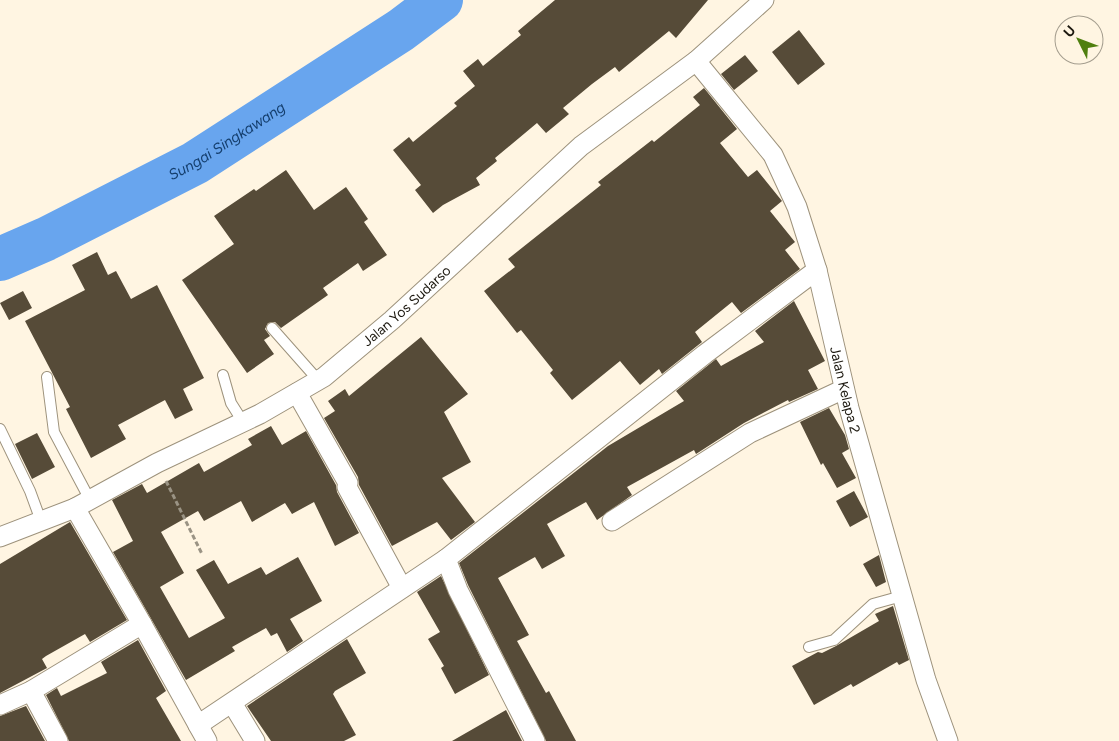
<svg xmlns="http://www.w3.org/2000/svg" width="1119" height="741" viewBox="0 0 1119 741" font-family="Figtree,sans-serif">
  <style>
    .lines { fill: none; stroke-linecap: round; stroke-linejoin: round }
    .river { stroke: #68a5ee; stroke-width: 44 }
    .building { fill: #564b38 }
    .lane-casing { stroke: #9d927c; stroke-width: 12 }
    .street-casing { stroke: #9d927c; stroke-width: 21 }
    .path { stroke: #9a9384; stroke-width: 3; stroke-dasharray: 5 2.5; stroke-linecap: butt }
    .lane { stroke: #fff; stroke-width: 10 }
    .street { stroke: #fff; stroke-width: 19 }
    .labels { text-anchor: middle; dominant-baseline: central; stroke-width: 5; stroke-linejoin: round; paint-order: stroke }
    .street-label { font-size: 14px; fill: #1c180f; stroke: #fff5e2 }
    .water-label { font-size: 15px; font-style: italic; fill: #153f6e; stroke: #fff5e2 }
  </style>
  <rect width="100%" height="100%" fill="#fff5e2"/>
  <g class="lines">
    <path class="river" id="s1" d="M0,259L46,239L195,163L401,30L441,0"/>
  </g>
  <path class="building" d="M555,0H708L676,38L669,31L619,72L615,67L592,84L563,108L569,114L546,133L537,123L495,158L497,161L476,178L480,185L443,205L433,213L415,190L421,185L393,150L409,137L413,142L457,106L454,103L475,86L463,71L478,59L483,66L521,35L518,31Z
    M799,30L825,64L798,85L772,52Z
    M745,55L758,71L734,90L721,74Z
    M704,88L737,129L720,143L748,177L757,170L782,201L770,211L795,242L785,250L800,269L741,313L732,302L695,332L702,342L662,374L659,369L640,385L620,361L572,400L550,373L553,370L521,330L517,333L484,291L515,267L508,259L601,185L598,182L652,140L654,142L700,105L693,97Z
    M286,170L314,210L346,187L368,219L364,222L387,255L363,271L358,263L323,288L328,295L281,328L275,322L268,323L265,329L270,336L264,340L274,354L247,373L182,280L234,244L214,216L254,189L256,191Z
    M97,252L108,275L116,271L131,299L157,285L204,378L183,389L193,410L175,419L165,400L118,425L126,439L91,458L66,409L70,407L25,321L85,290L72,265Z
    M23,291L32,308L9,320L0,303Z
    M794,301L825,361L808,370L818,389L789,402L788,400L744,423L696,454L694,450L627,487L632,495L597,520L586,502L547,524L565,556L542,569L535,557L498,578L529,635L517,641L546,693L549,691L576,741H546L468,585L459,563L608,446L684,401L676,391L716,359L721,366L764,342L755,331Z
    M421,337L468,394L444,412L471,462L442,478L475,522L451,540L437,522L392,546L359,485L358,477L324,418L335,411L328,401L345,389L349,396Z
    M829,408L845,435L849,449L842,453L856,478L837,488L823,463L821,465L800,422Z
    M271,426L282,445L306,431L336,485L337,492L359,533L335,546L314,502L292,514L285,503L252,522L241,501L204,521L198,511L161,532L184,573L160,587L189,638L225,618L196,570L214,560L228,584L261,567L266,575L298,557L322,601L290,619L303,641L287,652L277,633L271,636L266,628L232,647L235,651L186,680L113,552L133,541L112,500L142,484L147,493L199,463L204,472L252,445L248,439Z
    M37,433L55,467L32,479L15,444Z
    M854,491L868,517L850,527L836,501Z
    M70,522L127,620L90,642L85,634L46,656L42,659L47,668L0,693V564Z
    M879,555L886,582L876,587L863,564Z
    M441,576L489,675L455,694L441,668L444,666L428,639L440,632L417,592Z
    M893,606L909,660L899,665L897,662L853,687L851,684L814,705L792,666L818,652L822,653L836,646L879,621L875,614Z
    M347,639L366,673L335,691L333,694L356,735L344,741H271L247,706Z
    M138,640L166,691L156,698L181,741H69L46,695L57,688L61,696L107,673L101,662Z
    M26,706L45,741H0V716Z
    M506,710L522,741H452Z"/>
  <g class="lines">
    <g class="lane-casing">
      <path id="lane" d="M272,328L318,380
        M223,375L231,403L243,422
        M47,377L54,432L90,500
        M0,429L30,491L41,521
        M809,647L834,640L873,604L902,596"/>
    </g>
    <g class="street-casing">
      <g id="street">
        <path id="s2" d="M696,61L773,155L797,207L817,270L849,408L926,680L948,741"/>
        <path d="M297,393L348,483L347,487L402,588"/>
        <path d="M75,508L142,624"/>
        <path d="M612,521L750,433L844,389"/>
        <path id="s3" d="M0,537L75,508L157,463L260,414L324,377L392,320L581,146L696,61L764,0"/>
        <path d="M31,691L58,741"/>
        <path d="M232,703L255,741"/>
        <path d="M0,705L31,691L142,624L198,725L446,559"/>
        <path d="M198,725L207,741"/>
        <path d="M535,741L458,590L446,559L705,354L817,270"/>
      </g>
    </g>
    <path class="path" d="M166,481L202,554"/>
    <use href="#lane" class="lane"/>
    <use href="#street" class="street"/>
  </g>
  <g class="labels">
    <g class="street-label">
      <text stroke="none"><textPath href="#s3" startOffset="471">Jalan Yos Sudarso</textPath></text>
      <text stroke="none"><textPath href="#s2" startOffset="368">Jalan Kelapa 2</textPath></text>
    </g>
    <g class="water-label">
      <text stroke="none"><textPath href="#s1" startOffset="256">Sungai Singkawang</textPath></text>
    </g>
  </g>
  <g transform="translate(1079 40) rotate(312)"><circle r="24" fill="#fff5e2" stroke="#a49d8e"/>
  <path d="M0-4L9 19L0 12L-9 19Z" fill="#4f7f0e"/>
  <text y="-8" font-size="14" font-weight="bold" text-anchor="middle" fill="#1c180f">U</text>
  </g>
</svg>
